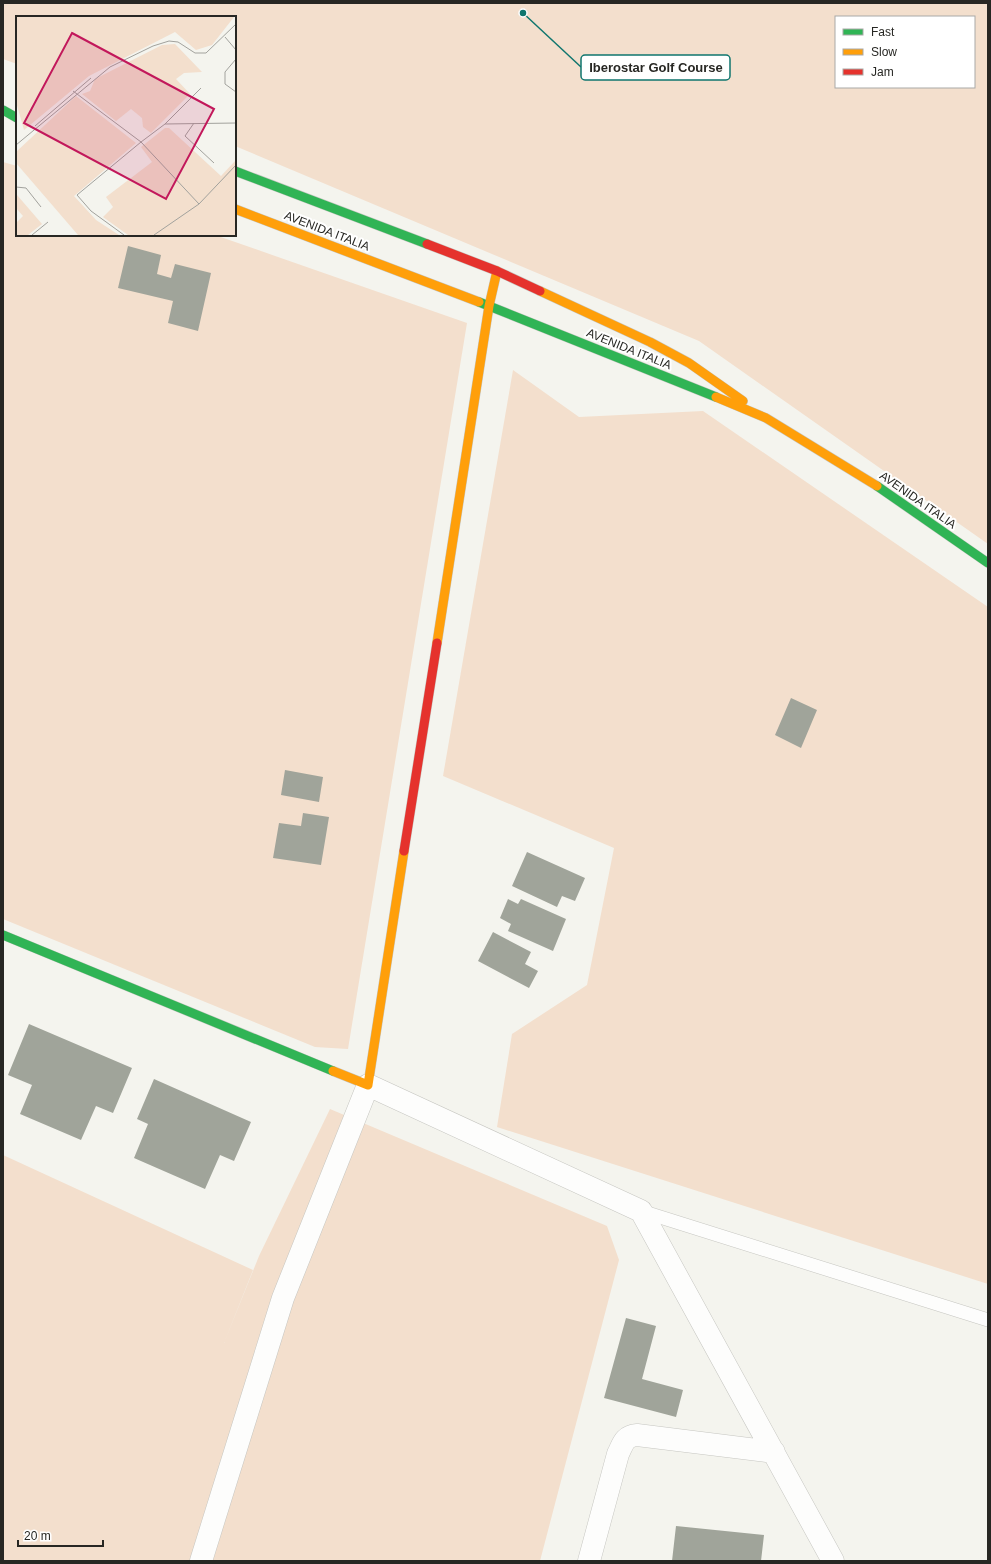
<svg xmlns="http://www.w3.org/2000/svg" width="991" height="1564" viewBox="0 0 991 1564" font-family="Arial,sans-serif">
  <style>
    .green { fill: #f3dfcd; fill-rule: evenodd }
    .building { fill: #a0a49a }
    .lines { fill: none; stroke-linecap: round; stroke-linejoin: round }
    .lane-casing { stroke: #c6c6c1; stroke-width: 14 }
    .street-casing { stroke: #c6c6c1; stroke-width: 23 }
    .fast-casing { stroke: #c6c6c1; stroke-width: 10 }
    .slow-casing { stroke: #c6c6c1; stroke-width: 10 }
    .jam-casing { stroke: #c6c6c1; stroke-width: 10 }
    .lane { stroke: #fdfdfc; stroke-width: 13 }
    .street { stroke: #fdfdfc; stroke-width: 22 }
    .fast { stroke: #30b455; stroke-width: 9 }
    .slow { stroke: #ff9f0a; stroke-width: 9 }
    .jam { stroke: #e5322d; stroke-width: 9 }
    .labels { text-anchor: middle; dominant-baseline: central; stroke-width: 4; stroke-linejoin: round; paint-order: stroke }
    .street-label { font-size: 12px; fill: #272723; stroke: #fff }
    .inset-road { fill: none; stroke: #a2a29d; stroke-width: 1 }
    .view { fill: #c2185b; fill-opacity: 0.15; stroke: #c2185b; stroke-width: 2 }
    .inset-edge { fill: none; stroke: #272723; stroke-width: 2 }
    .leader { fill: none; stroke: #0f766e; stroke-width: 1.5 }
    .callout-dot { fill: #0f766e; stroke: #fff; stroke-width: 1.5 }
    .callout { fill: #fff; stroke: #0f766e; stroke-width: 1.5 }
    .callout-label { font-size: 13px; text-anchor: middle; font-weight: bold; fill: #272723 }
  </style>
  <rect width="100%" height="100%" fill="#f4f4ee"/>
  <path class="green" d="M3,3H988V544L699,341L235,146V17H17V64L3,59ZM836,17H974V87H836Z
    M3,162L17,166V235H215L467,323L348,1049L315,1047L3,919Z
    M513,370L579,417L703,411L988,607V1284L497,1127L512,1034L587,985L614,848L443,776Z
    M330,1109L607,1226L619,1260L540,1561H3V1155L253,1270L224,1343L259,1256Z"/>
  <path class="building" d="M128,246L161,255L157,274L171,278L175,264L211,273L198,331L168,323L173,301L118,288Z
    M791,698L817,710L801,748L775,735Z
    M285,770L323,777L319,802L281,795Z
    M303,813L329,817L321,865L273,858L279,823L301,826Z
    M527,852L585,878L575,901L562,896L557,907L512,886Z
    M508,899L518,904L521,899L566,919L553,951L508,931L511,924L500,918Z
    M493,932L531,952L525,964L538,971L529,988L478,961Z
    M29,1024L132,1068L113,1113L96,1106L81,1140L20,1114L32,1085L8,1075Z
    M154,1079L251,1122L234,1161L220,1155L205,1189L134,1158L148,1124L137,1119Z
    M626,1318L656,1326L642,1379L683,1390L676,1417L604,1398Z
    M676,1526L764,1535L761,1561H672Z"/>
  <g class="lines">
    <g class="lane-casing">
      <path id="lane" d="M641,1211L988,1320"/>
    </g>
    <g class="street-casing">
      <path id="street" d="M201,1561L283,1298L368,1085L641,1211L833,1561
        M589,1561L618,1454C623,1444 624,1436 637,1435L774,1452"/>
    </g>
    <g class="fast-casing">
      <path id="fast" d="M3,110L17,118
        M235,171L427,244
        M479,302L716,397
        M877,486L988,563
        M3,935L333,1071"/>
    </g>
    <g class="slow-casing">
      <path id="slow" d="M235,209L479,302
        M540,291L650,342L689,363L743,401
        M716,397L766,418L877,486
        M437,643L489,306L497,271
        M333,1071L368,1085L404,851"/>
    </g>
    <g class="jam-casing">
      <path id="jam" d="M427,244L497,271L540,291
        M404,851L437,643"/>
    </g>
    <use href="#lane" class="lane"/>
    <use href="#street" class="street"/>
    <use href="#fast" class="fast"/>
    <use href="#slow" class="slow"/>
    <use href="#jam" class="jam"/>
  </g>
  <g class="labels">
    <g class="street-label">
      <text transform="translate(327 231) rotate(21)">AVENIDA ITALIA</text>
      <text transform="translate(629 349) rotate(22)">AVENIDA ITALIA</text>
      <text transform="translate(918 500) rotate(35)">AVENIDA ITALIA</text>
    </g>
  </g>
  <g transform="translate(16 16)">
    <rect width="220" height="220" fill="#f4f4ee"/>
    <path d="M0,1H218L196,29L180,34L159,16L73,60L8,114L0,86ZM159,28L186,56L168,57L160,63L174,78L135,117L127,111L126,102L115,93L100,105L66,78L74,75L79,63L146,29ZM60,80L120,127L58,180L80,204L103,219H62L0,147V136ZM149,112H153L205,160L220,144V219H112L87,201L97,191L90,181L136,146L125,131ZM1,179L26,208L12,219H0V207L7,200L0,192Z" fill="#f3dfcd"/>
    <path class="inset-road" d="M209,21L220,34M220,43L209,56V68L220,76M57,75L125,126L61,179L75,195L108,219M178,107L169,120L198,147M149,108L185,72M19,110L75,62M0,129L94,51L137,30L153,25L162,26L179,37H190L220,8M0,171L10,172L25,191M183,188L125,126L149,108L220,107M16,219L32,206M138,219L183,188L220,149"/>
    <path class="view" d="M56,17L198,93L150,183L8,107Z"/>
    <rect width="220" height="220" class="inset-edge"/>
  </g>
  <path class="leader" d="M523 13L581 67"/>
  <circle class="callout-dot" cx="523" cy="13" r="4"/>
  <rect class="callout" x="581" y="55" width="149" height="25" rx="4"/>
  <g class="callout-label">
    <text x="656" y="72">Iberostar Golf Course</text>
  </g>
  <rect width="991" height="1564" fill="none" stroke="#272723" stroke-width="8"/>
  <rect x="835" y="16" width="140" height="72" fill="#ffffff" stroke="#a9a9a7"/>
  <rect x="843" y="29" width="20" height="6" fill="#30b455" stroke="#a9a9a7"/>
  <text x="871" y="36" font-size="12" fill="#272723">Fast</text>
  <rect x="843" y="49" width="20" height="6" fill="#ff9f0a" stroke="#a9a9a7"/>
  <text x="871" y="56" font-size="12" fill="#272723">Slow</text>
  <rect x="843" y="69" width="20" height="6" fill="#e5322d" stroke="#a9a9a7"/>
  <text x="871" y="76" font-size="12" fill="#272723">Jam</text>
  <path d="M18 1540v6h85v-6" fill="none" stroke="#272723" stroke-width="2"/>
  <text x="24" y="1540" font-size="12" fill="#272723" stroke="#ffffff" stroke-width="3" paint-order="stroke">20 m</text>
</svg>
